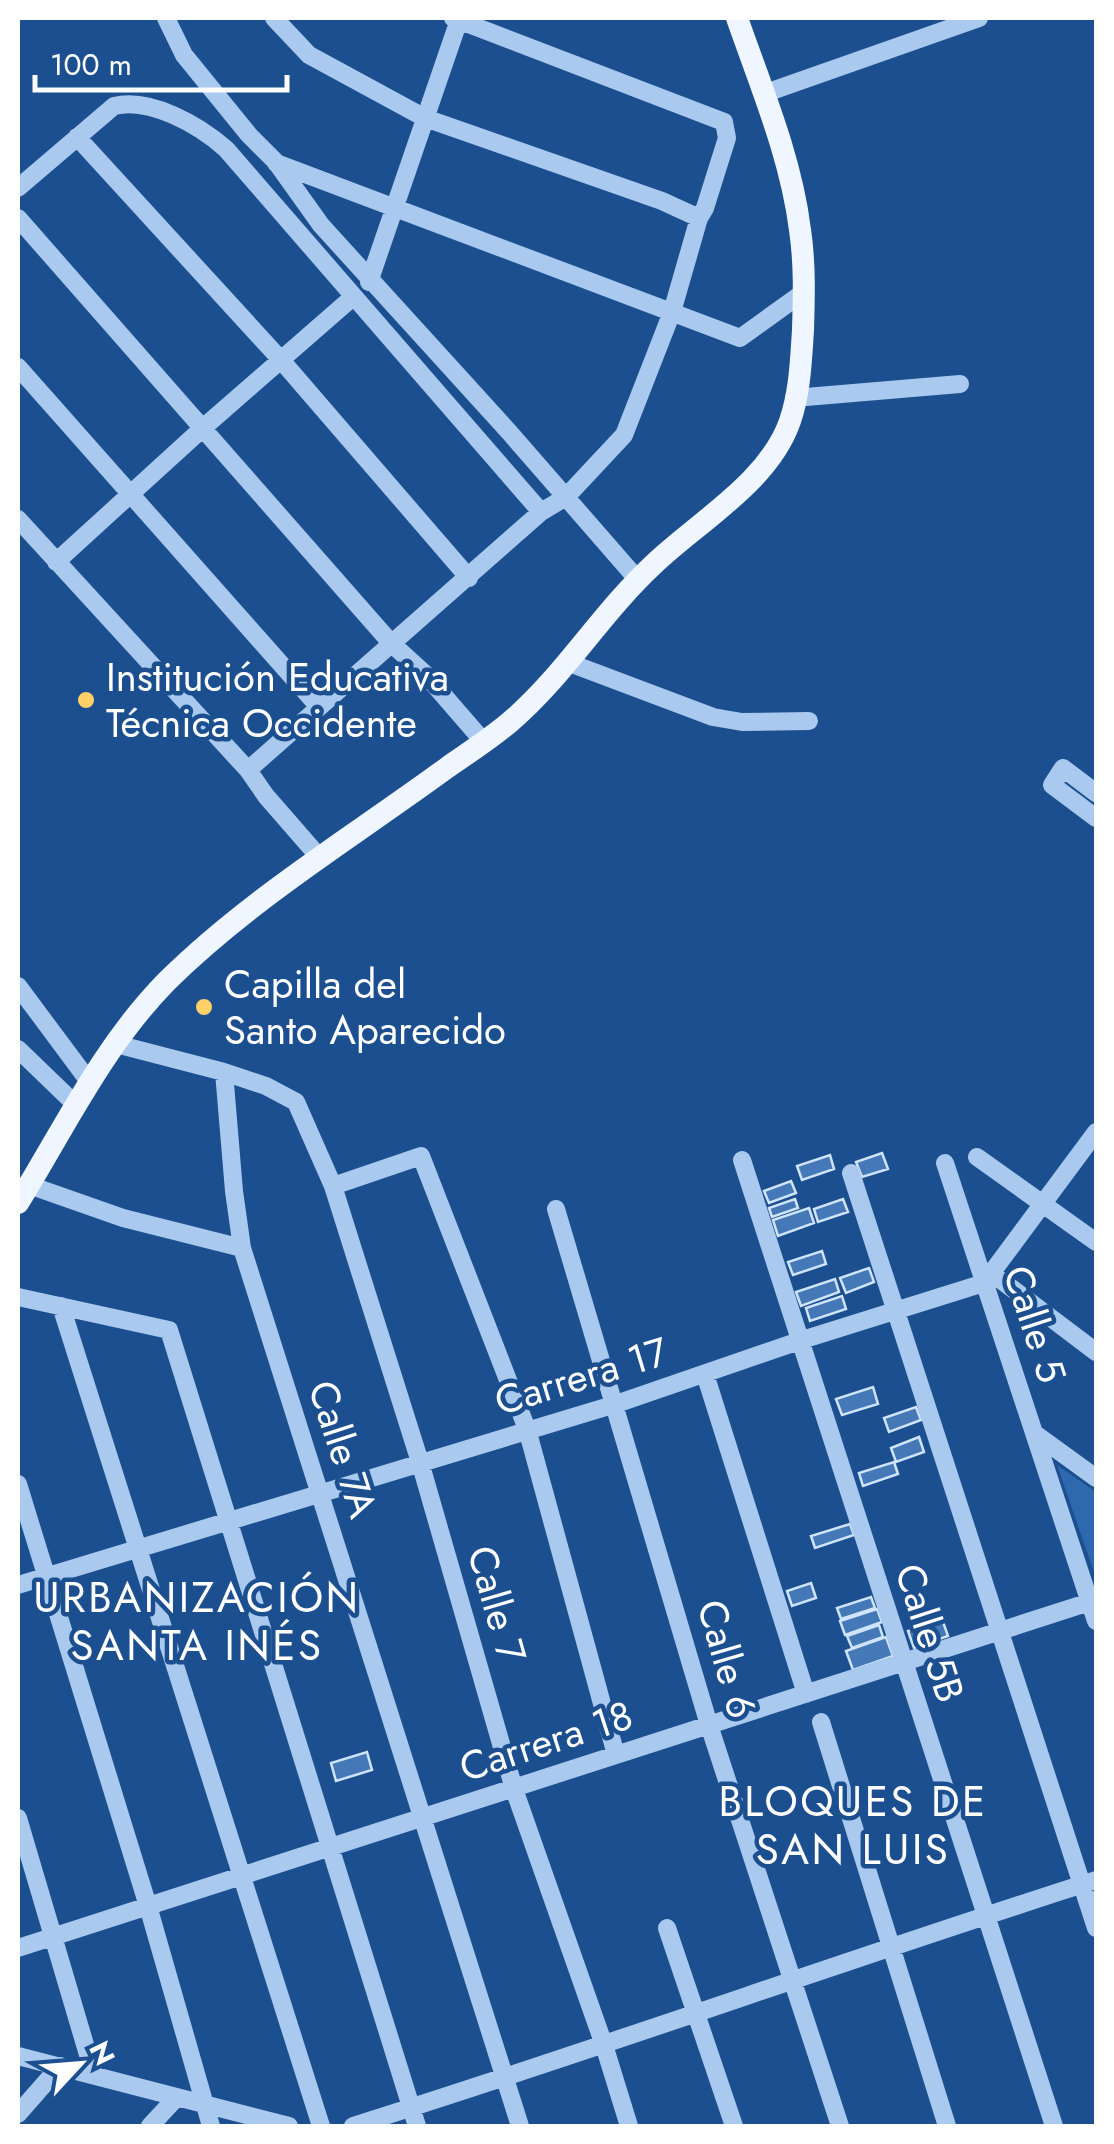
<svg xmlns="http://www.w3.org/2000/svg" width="1114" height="2144" viewBox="0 0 1114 2144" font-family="Jost,sans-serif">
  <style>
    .green { fill: #2e69ad }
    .building { fill: #4478b7; stroke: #cfe3fa; stroke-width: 2.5 }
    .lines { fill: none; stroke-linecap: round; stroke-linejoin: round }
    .minor { stroke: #a9c9ee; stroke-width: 18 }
    .major { stroke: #f0f6ff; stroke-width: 22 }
    .poi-dot { fill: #ffd166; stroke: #1b4f8f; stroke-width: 4 }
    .labels { text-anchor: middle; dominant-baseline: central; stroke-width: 9; stroke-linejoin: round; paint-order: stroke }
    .poi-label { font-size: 40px; fill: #fff; stroke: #1b4f8f; text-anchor: start }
    .street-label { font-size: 40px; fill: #fff; stroke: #1b4f8f }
    .neighbourhood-label { font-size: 42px; letter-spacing: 2.5px; fill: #fff; stroke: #1b4f8f }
  </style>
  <rect width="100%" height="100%" fill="#1b4f8f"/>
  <path class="green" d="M1057,1465L1096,1492V1578Z"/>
  <path class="building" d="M882,1153L888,1169L862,1177L856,1162Z
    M830,1155L834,1169L802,1180L797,1166Z
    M791,1181L796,1193L769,1203L764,1191Z
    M795,1199L798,1208L772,1217L769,1208Z
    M843,1199L848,1212L818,1222L814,1209Z
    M809,1208L814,1223L778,1236L773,1220Z
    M822,1251L826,1264L793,1275L788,1262Z
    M869,1268L874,1282L846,1293L840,1278Z
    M835,1279L839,1292L801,1306L796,1292Z
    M842,1296L846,1309L810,1321L806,1308Z
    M873,1387L878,1404L842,1415L836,1399Z
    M916,1407L921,1420L889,1432L884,1418Z
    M919,1437L924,1452L896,1462L891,1448Z
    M894,1462L898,1474L863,1486L859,1473Z
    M850,1524L854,1535L815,1548L811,1536Z
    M811,1583L816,1598L792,1606L787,1591Z
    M871,1597L875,1608L841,1619L837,1608Z
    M877,1609L882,1622L845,1635L840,1621Z
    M942,1619L948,1636L914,1648L908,1631Z
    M879,1625L883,1637L852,1648L847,1636Z
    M886,1637L893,1656L853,1670L846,1651Z
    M367,1752L372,1770L336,1781L331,1763Z"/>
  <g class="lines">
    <path class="minor" d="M166,18L184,55L249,135L276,162L321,225L510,433L638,580
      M274,18L309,55L425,118L662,201L699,218L705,208L727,138L724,122L453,18
      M763,94L979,18
      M77,137L281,360L469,578
      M276,163L740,338L804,292
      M18,188L114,106C150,97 199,125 226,149L541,512L566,497L624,435L672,312L699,218
      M18,218L391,643L425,674L483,741
      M369,282L459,20
      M18,367L319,707
      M794,398L960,384
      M18,519L248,770L266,796L320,858
      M56,562L204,427L353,297
      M567,662L713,717L742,722L809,721
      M248,770L541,512
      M1096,793L1063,768L1052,785L1096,818
      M18,986L88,1080
      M116,1044L224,1072L266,1086L296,1102L333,1186L420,1462L514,1789L604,2045L629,2126
      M18,1049L75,1104
      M224,1072L234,1191L242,1248L520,2126
      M977,1157L1096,1242
      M742,1160L1054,2126
      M945,1163L1096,1621
      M851,1173L1096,1928
      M29,1185L123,1218L242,1248
      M333,1186L421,1156L527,1429L616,1755
      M556,1209L709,1725L840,2126
      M993,1274L1096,1352
      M18,1297L169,1330L417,2126
      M61,1306L321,2126
      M705,1374L806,1694
      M1034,1433L1096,1478
      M18,1484L148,1906L211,2126
      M18,1585L616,1404L802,1340L984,1283L1096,1132
      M821,1722L947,2126
      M18,1818L94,2075
      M667,1928L734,2126
      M18,1948L1096,1600
      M18,2056L289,2126
      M18,2114L60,2066
      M150,2126L177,2097
      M353,2126C602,2048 848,1959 1096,1880"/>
    <path class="major" d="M18,1203C65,1127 103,1046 167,981C250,899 354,836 448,767C468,753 490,739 510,722C564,676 601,613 654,564C699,521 769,482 790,421C800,392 801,360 803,330C804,297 805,263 800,230C791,157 761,87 737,18"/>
  </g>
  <g class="poi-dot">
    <circle cx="86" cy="700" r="10"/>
    <circle cx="204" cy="1007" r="10"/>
  </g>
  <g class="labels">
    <g class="poi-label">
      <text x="106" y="677">Institución Educativa<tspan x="106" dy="46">Técnica Occidente</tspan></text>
      <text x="224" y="984">Capilla del<tspan x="224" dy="46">Santo Aparecido</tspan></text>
    </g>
    <g class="street-label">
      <text transform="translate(1035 1324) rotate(72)">Calle 5</text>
      <text transform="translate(581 1376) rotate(-17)">Carrera 17</text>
      <text transform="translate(343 1449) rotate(72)">Calle 7A</text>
      <text transform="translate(497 1604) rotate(74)">Calle 7</text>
      <text transform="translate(930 1633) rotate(72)">Calle 5B</text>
      <text transform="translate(727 1659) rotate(74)">Calle 6</text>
      <text transform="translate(546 1741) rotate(-18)">Carrera 18</text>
    </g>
    <g class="neighbourhood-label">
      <text x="197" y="1597">URBANIZACIÓN<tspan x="197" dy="48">SANTA INÉS</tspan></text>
      <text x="853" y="1801">BLOQUES DE<tspan x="853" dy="48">SAN LUIS</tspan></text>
    </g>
  </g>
  <rect width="1114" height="2144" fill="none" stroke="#ffffff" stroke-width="40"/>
  <g transform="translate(80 2064) rotate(64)" stroke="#1b4f8f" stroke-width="8" paint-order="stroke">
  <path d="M0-8L18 38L0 25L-18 38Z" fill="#ffffff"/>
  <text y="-15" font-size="28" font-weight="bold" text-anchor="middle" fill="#ffffff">N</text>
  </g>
  <path d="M35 75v15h252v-15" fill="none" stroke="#ffffff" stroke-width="5"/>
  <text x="50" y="75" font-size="30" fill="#ffffff" stroke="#1b4f8f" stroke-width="8" paint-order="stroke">100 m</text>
</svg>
